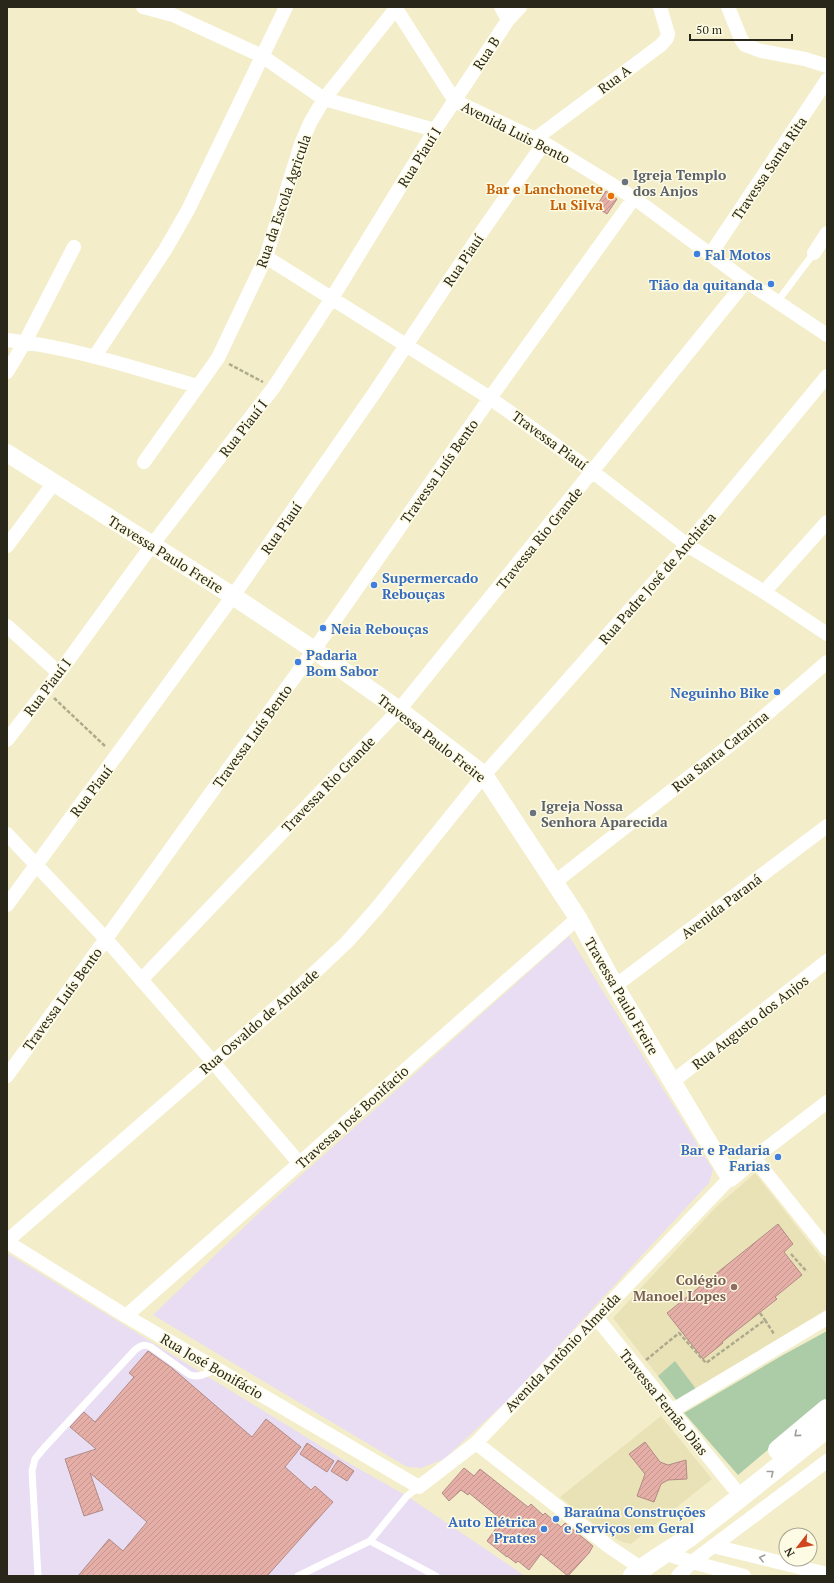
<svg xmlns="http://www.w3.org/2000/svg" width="834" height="1583" viewBox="0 0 834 1583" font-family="'PT Serif',serif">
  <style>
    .industrial { fill: #e8ddf2 }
    .built { fill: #e9e2b7 }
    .green { fill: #accca8 }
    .building { fill: url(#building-hatch); stroke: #b28b86 }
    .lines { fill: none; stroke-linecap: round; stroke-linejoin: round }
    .path { stroke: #aeaa8d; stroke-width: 2.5; stroke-dasharray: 4 2; stroke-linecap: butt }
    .service { stroke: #fff; stroke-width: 7 }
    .minor { stroke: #fff; stroke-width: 14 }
    .tertiary { stroke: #fff; stroke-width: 18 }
    .secondary { stroke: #fff; stroke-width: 20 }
    .oneway { stroke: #9f9e98 }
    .worship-dot { fill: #6b7280; stroke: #fefbe4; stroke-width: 1.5 }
    .food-dot { fill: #e8710a; stroke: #fefbe4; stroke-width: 1.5 }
    .shop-dot { fill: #3f7fe0; stroke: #fefbe4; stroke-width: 1.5 }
    .education-dot { fill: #8d6e63; stroke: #fefbe4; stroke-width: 1.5 }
    .labels { text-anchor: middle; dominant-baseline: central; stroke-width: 3; stroke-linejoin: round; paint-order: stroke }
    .street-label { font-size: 14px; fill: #292719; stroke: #fefbe4 }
    .worship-label { font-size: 14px; font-weight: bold; fill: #5b616d; stroke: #fefbe4; text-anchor: start }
    .food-label { font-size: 14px; font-weight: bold; fill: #c56008; stroke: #fefbe4; text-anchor: end }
    .shop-label { font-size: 14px; font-weight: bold; fill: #366cbe; stroke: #fefbe4; text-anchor: start }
    .education-label { font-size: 14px; font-weight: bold; fill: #785e54; stroke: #fefbe4; text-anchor: end }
  </style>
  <defs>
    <pattern id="building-hatch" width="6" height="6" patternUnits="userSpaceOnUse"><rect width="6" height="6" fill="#e5aea7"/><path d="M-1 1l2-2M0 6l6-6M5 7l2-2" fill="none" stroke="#c4968f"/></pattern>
  </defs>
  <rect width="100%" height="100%" fill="#f3eec9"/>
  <path class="industrial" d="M569,936L713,1170L709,1183L508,1400L444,1459L421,1468L407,1467L153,1315L261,1211Z
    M7,1253L345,1461L407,1496L525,1576H7Z"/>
  <path class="built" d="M755,1173L827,1265V1309L696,1389L658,1376L613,1318L717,1206Z
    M661,1416L712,1479L631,1544L622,1542L605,1533L560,1497Z"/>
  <path class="green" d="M827,1331V1400L738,1475L684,1413L783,1355Z
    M675,1361L696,1389L677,1401L658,1376Z"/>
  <path class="building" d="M606,191L617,199L607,214L596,207Z
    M778,1224L793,1244L784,1252L802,1275L775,1297L777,1299L722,1342L723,1343L703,1359L667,1313Z
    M148,1351L172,1368L252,1437L266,1419L301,1447L285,1467L311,1490L315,1486L333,1502L267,1576H78L109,1539L123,1551L147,1522L90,1473L103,1510L84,1516L65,1459L96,1449L70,1427L84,1412L95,1422L134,1377L129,1373Z
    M645,1442L660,1462L668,1465L686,1460L687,1479L668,1480L661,1484L654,1502L637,1496L645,1474L629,1454Z
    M307,1443L334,1461L327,1472L300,1454Z
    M338,1460L354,1471L347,1481L331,1471Z
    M464,1468L474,1476L480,1469L528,1507L531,1504L543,1515L545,1513L561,1527L565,1523L593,1546L589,1553L568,1576L541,1554L529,1570L518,1561L516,1563L507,1556V1557L487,1541L502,1520L469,1493L468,1495L461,1490L449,1501L442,1493Z"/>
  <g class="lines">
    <path class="path" d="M229,364L263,382
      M54,698L106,747
      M791,1254L807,1272
      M760,1313L765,1320
      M646,1360L679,1333L706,1363L765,1320L774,1334"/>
    <path class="service" d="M777,302L814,253
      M370,1541L436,1576
      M38,1576L32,1471L35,1459L44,1448L135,1350C141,1345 144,1344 151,1347L190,1375C200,1378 207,1373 216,1369
      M298,1576L370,1541L407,1496L419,1487"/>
    <path class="minor" d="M143,7L173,15L262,56L324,99L435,130
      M395,7L455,101L544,143L634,198L746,281L827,335
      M501,7L508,20
      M728,7L741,39L745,45L761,51L805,59L827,66
      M535,139L661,45L667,38L668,34L660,7
      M814,253L827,233
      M710,255L827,80
      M266,257L490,398L593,472L687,545L764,592L827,634
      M7,340C72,347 134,368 197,386
      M95,356L165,250L188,210L286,7
      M7,372L25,342L74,247
      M144,462L218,358L266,257L301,144L310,123L324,99L397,7
      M7,546L53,484
      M764,592L827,522
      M7,626L59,673
      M7,740L59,673L152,545L274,387L332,298L435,130L508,20L520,7
      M7,834L105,938L213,1062L300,1164
      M555,882L739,738L827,662
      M7,905L233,596L373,395L483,230L544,143
      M141,980L399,710L746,281
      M615,986L827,826
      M7,1076L314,650L490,398L634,198
      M672,1082L827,961
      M827,1102L754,1158L827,1249
      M7,1241L295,991L347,942L377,908L484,775L687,545L827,376
      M7,1242L126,1316L419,1487L476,1443L730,1178
      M126,1316C278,1184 427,1050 578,918
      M596,1317L733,1487
      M671,1411L827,1318
      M476,1443L611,1548L641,1568
      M713,1546L827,1574
      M664,1553L692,1562L744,1576
      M678,1576L692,1562L827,1461"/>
    <path class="tertiary" d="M7,453L233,596L314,650L399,710L484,775L578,918L615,986L730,1178L754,1158"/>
    <path class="secondary" d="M778,1450L827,1409
      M633,1576C650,1561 670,1551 688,1538C735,1502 781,1465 827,1428"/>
  </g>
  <defs><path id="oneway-chevron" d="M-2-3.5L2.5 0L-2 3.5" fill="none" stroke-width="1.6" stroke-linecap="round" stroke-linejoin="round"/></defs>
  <g class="oneway">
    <use href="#oneway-chevron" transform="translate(797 1434) rotate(140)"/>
    <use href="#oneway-chevron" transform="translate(771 1473) rotate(-39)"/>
    <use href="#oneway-chevron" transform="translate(762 1558) rotate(-166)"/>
  </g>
  <g class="worship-dot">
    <circle cx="625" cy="182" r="4"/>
    <circle cx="533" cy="813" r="4"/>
  </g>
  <circle class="food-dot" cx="611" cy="196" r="4"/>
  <g class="shop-dot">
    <circle cx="697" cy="254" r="4"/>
    <circle cx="771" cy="284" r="4"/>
    <circle cx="374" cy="585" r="4"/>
    <circle cx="323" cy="628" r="4"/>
    <circle cx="298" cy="662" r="4"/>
    <circle cx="777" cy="692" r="4"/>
    <circle cx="778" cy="1157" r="4"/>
    <circle cx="556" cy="1519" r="4"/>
    <circle cx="544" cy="1529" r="4"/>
  </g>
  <circle class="education-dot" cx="734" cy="1287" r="4"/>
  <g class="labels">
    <g class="street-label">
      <text transform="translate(486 53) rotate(-57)">Rua B</text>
      <text transform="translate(614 79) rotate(-37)">Rua A</text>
      <text transform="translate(516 132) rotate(27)">Avenida Luis Bento</text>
      <text transform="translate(419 157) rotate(-58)">Rua Piauí I</text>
      <text transform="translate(769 168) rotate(-56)">Travessa Santa Rita</text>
      <text transform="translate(283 201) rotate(-71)">Rua da Escola Agricula</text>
      <text transform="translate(463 260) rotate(-56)">Rua Piauí</text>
      <text transform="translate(243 428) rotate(-52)">Rua Piauí I</text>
      <text transform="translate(550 440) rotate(36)">Travessa Piauí</text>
      <text transform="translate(439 471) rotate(-55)">Travessa Luís Bento</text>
      <text transform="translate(281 528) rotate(-55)">Rua Piauí</text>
      <text transform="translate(539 538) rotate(-51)">Travessa Rio Grande</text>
      <text transform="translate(166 554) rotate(32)">Travessa Paulo Freire</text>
      <text transform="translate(657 578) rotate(-49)">Rua Padre José de Anchieta</text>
      <text transform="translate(47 687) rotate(-53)">Rua Piauí I</text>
      <text transform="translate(252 736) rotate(-54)">Travessa Luís Bento</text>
      <text transform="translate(432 738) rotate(38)">Travessa Paulo Freire</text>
      <text transform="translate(720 751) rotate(-39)">Rua Santa Catarina</text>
      <text transform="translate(328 784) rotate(-46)">Travessa Rio Grande</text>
      <text transform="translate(91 791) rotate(-53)">Rua Piauí</text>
      <text transform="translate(721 906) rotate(-37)">Avenida Paraná</text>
      <text transform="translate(622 996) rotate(60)">Travessa Paulo Freire</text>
      <text transform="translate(62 999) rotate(-54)">Travessa Luís Bento</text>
      <text transform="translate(259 1021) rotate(-41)">Rua Osvaldo de Andrade</text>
      <text transform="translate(750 1022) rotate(-38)">Rua Augusto dos Anjos</text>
      <text transform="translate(352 1117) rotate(-42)">Travessa José Bonifacio</text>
      <text transform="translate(562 1352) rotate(-46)">Avenida Antônio Almeida</text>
      <text transform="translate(212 1366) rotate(30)">Rua José Bonifácio</text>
      <text transform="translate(664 1402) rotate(51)">Travessa Fernão Dias</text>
    </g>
    <g class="worship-label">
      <text x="633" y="174">Igreja Templo<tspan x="633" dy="16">dos Anjos</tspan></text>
      <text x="541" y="805">Igreja Nossa<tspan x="541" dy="16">Senhora Aparecida</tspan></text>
    </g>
    <g class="food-label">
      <text x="603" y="188">Bar e Lanchonete<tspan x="603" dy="16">Lu Silva</tspan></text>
    </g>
    <g class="shop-label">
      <text x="705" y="254">Fal Motos</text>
      <text x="763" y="284" text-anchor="end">Tião da quitanda</text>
      <text x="382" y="577">Supermercado<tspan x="382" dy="16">Rebouças</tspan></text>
      <text x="331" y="628">Neia Rebouças</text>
      <text x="306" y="654">Padaria<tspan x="306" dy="16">Bom Sabor</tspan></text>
      <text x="769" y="692" text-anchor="end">Neguinho Bike</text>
      <text x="770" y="1149" text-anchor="end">Bar e Padaria<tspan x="770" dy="16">Farias</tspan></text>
      <text x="564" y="1511">Baraúna Construções<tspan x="564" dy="16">e Serviços em Geral</tspan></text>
      <text x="536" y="1521" text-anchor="end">Auto Elétrica<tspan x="536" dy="16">Prates</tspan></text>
    </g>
    <g class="education-label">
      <text x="726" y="1279">Colégio<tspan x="726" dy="16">Manoel Lopes</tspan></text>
    </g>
  </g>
  <rect width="834" height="1583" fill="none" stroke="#292719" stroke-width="16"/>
  <g transform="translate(798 1547) rotate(239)"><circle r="19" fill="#fefbe4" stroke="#a9a693"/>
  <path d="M0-3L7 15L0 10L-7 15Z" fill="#ce4520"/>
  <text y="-6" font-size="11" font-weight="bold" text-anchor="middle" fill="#292719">N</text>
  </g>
  <path d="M690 34v6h102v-6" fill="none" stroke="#292719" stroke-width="2"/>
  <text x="696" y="34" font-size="12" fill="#292719" stroke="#fefbe4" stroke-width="3" paint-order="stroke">50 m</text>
</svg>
